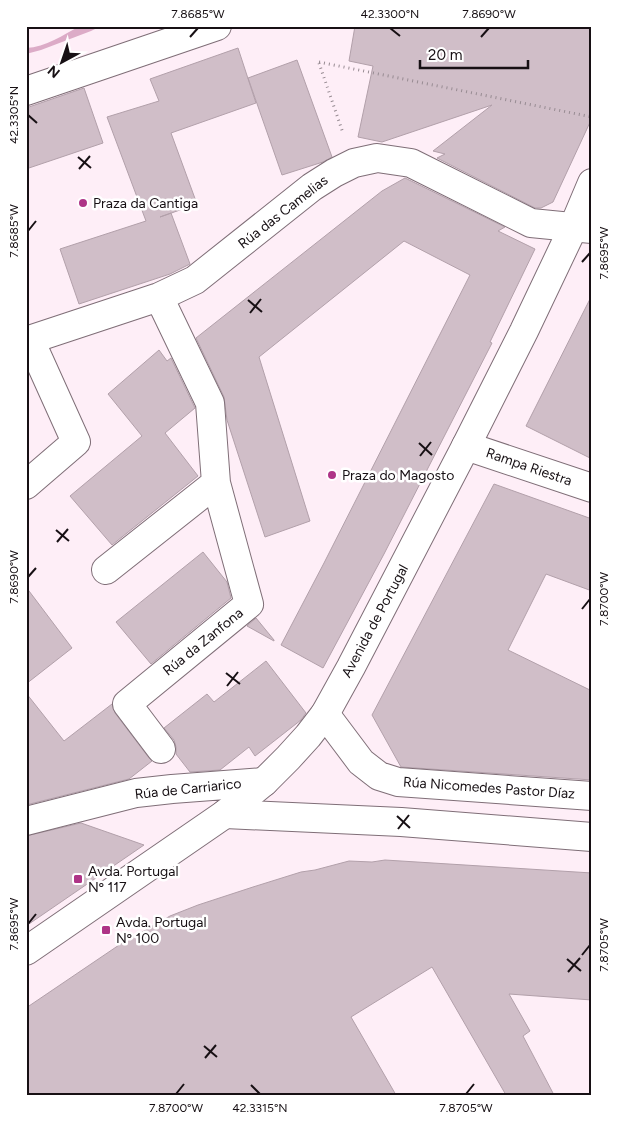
<svg xmlns="http://www.w3.org/2000/svg" width="618" height="1121" viewBox="0 0 618 1121" font-family="Figtree,sans-serif">
  <style>
    .water { fill: #dcabc7 }
    .building { fill: #d0bec8; stroke: #b2a0aa }
    .lines { fill: none; stroke-linecap: round; stroke-linejoin: round }
    .street-casing { stroke: #7f6e77; stroke-width: 30 }
    .secondary-casing { stroke: #7f6e77; stroke-width: 30 }
    .path { stroke: #978b92; stroke-width: 3; stroke-dasharray: 1 4; stroke-linecap: butt }
    .street { stroke: #fff; stroke-width: 28 }
    .secondary { stroke: #fff; stroke-width: 28 }
    .ticks { fill: none; stroke: #171014; stroke-width: 2 }
    .poi-dot { fill: #ae3487; stroke: #fff; stroke-width: 2 }
    .labels { text-anchor: middle; dominant-baseline: central; stroke-width: 5; stroke-linejoin: round; paint-order: stroke }
    .poi-label { font-size: 14px; fill: #171014; stroke: #fff; text-anchor: start }
    .street-label { font-size: 14px; fill: #171014; stroke: #fff }
    .neatline { fill: none; stroke: #171014; stroke-width: 2 }
    .ticks-label { font-size: 12px; text-anchor: middle; fill: #171014 }
  </style>
  <rect width="100%" height="100%" fill="#feeef7"/>
  <path class="water" d="M80,26H101L91,31L41,50L26,54V48C46,47 63,35 80,26Z"/>
  <path class="building" d="M355,26H592V118L553,202L541,208H535L437,158L445,154L433,151L492,105L382,142L358,137L373,66L349,61Z
    M238,48L256,103L171,133L197,204L160,217L171,213L190,264L170,274L79,304L60,249L146,221L107,117L159,101L150,79Z
    M297,60L332,157L323,162L282,175L248,78Z
    M84,88L103,143L26,169V108Z
    M405,178L505,227L498,231L535,249L490,342L492,343L384,554L323,668L281,645L324,563L470,275L404,241L259,357L310,521L265,537L227,420L224,397L196,338L382,191Z
    M592,295V459L526,426Z
    M159,350L167,361L171,358L195,408L165,433L198,476L112,545L70,496L142,436L108,394Z
    M494,484L592,519V591L546,574L508,650L592,691V780L401,767L372,715Z
    M203,552L227,582L231,598L151,664L116,622Z
    M26,587L72,648L26,684Z
    M256,618L274,640V641L247,626Z
    M266,661L306,713L301,720L255,756L249,747L220,770L190,772L176,754V747L174,740L164,728L207,694L214,702Z
    M26,693L64,741L112,704L115,713L149,758L152,761L129,779L26,805Z
    M81,823L144,845L26,926V836Z
    M385,860L592,873V1000L509,994L530,1031L523,1036L554,1095H506L432,967L351,1017L396,1095H26V1008L125,941L144,931L170,916L198,905L253,887L301,872L315,870L349,861L372,862Z"/>
  <g class="lines">
    <g class="street-casing">
      <path id="street" d="M26,91L217,26
        M159,297L210,403L216,483L249,604L127,704L161,749
        M26,341L159,297L195,280L312,187L334,173L354,163L377,158L411,163L531,223L592,229
        M466,446L592,488
        M26,485L76,442L30,340
        M106,570L216,483
        M325,714L361,762L379,776L398,782L592,796
        M225,814L401,822L592,837
        M26,821L136,793L172,789L264,782"/>
    </g>
    <g class="secondary-casing">
      <path id="secondary" d="M26,951L225,814L264,782L288,758L308,736L325,714L351,667L466,446L524,331L573,228L592,183"/>
    </g>
    <path class="path" d="M319,62L592,117
      M319,63L343,133"/>
    <use href="#street" class="street"/>
    <use href="#secondary" class="secondary"/>
  </g>
  <path class="ticks" d="M390,28L400,36M190,37L198,28M481,37L489,28M28,115L37,123M78,157L91,168M79,169L90,156M28,231L36,221M582,262L590,253M248,300L262,312M250,313L261,299M419,443L432,455M420,456L431,442M56,530L69,541M57,542L68,529M28,577L36,568M582,609L590,599M226,673L240,684M227,686L238,672M397,816L410,828M398,829L409,815M28,924L36,914M582,955L590,945M567,959L581,971M568,972L580,958M204,1046L217,1057M205,1058L216,1045M251,1085L260,1094M176,1094L184,1084M466,1094L474,1084"/>
  <g class="poi-dot">
    <circle cx="83" cy="203" r="5"/>
    <circle cx="332" cy="475" r="5"/>
    <rect x="73" y="874" width="10" height="10" rx="2.5"/>
    <rect x="101" y="925" width="10" height="10" rx="2.5"/>
  </g>
  <g class="labels">
    <g class="poi-label">
      <text x="93" y="203">Praza da Cantiga</text>
      <text x="342" y="475">Praza do Magosto</text>
      <text x="88" y="871">Avda. Portugal<tspan x="88" dy="16">Nº 117</tspan></text>
      <text x="116" y="922">Avda. Portugal<tspan x="116" dy="16">Nº 100</tspan></text>
    </g>
    <g class="street-label">
      <text transform="translate(283 212) rotate(-38)">Rúa das Camelias</text>
      <text transform="translate(529 467) rotate(19)">Rampa Riestra</text>
      <text transform="translate(375 621) rotate(-62)">Avenida de Portugal</text>
      <text transform="translate(203 642) rotate(-39)">Rúa da Zanfona</text>
      <text transform="translate(489 788) rotate(4)">Rúa Nicomedes Pastor Díaz</text>
      <text transform="translate(188 789) rotate(-6)">Rúa de Carriarico</text>
    </g>
  </g>
  <rect width="618" height="1121" fill="none" stroke="#ffffff" stroke-width="55"/>
  <g transform="translate(62 62) rotate(220)" stroke="#ffffff" stroke-width="4" paint-order="stroke">
  <path d="M0-4L9 19L0 12L-9 19Z" fill="#171014"/>
  <text y="-8" font-size="14" font-weight="bold" text-anchor="middle" fill="#171014">N</text>
  </g>
  <path d="M420 60v8h108v-8" fill="none" stroke="#171014" stroke-width="2.5"/>
  <text x="428" y="60" font-size="15" fill="#171014" stroke="#ffffff" stroke-width="4" paint-order="stroke">20 m</text>
  <rect x="28" y="28" width="562" height="1066" class="neatline"/>
  <g class="ticks-label">
    <text x="198" y="18">7.8685°W</text>
    <text x="390" y="18">42.3300°N</text>
    <text x="489" y="18">7.8690°W</text>
    <text transform="translate(14 115) rotate(-90)" y="4">42.3305°N</text>
    <text transform="translate(14 231) rotate(-90)" y="4">7.8685°W</text>
    <text transform="translate(604 253) rotate(-90)" y="4">7.8695°W</text>
    <text transform="translate(14 577) rotate(-90)" y="4">7.8690°W</text>
    <text transform="translate(604 599) rotate(-90)" y="4">7.8700°W</text>
    <text transform="translate(14 924) rotate(-90)" y="4">7.8695°W</text>
    <text transform="translate(604 945) rotate(-90)" y="4">7.8705°W</text>
    <text x="176" y="1112">7.8700°W</text>
    <text x="260" y="1112">42.3315°N</text>
    <text x="466" y="1112">7.8705°W</text>
  </g>
</svg>
